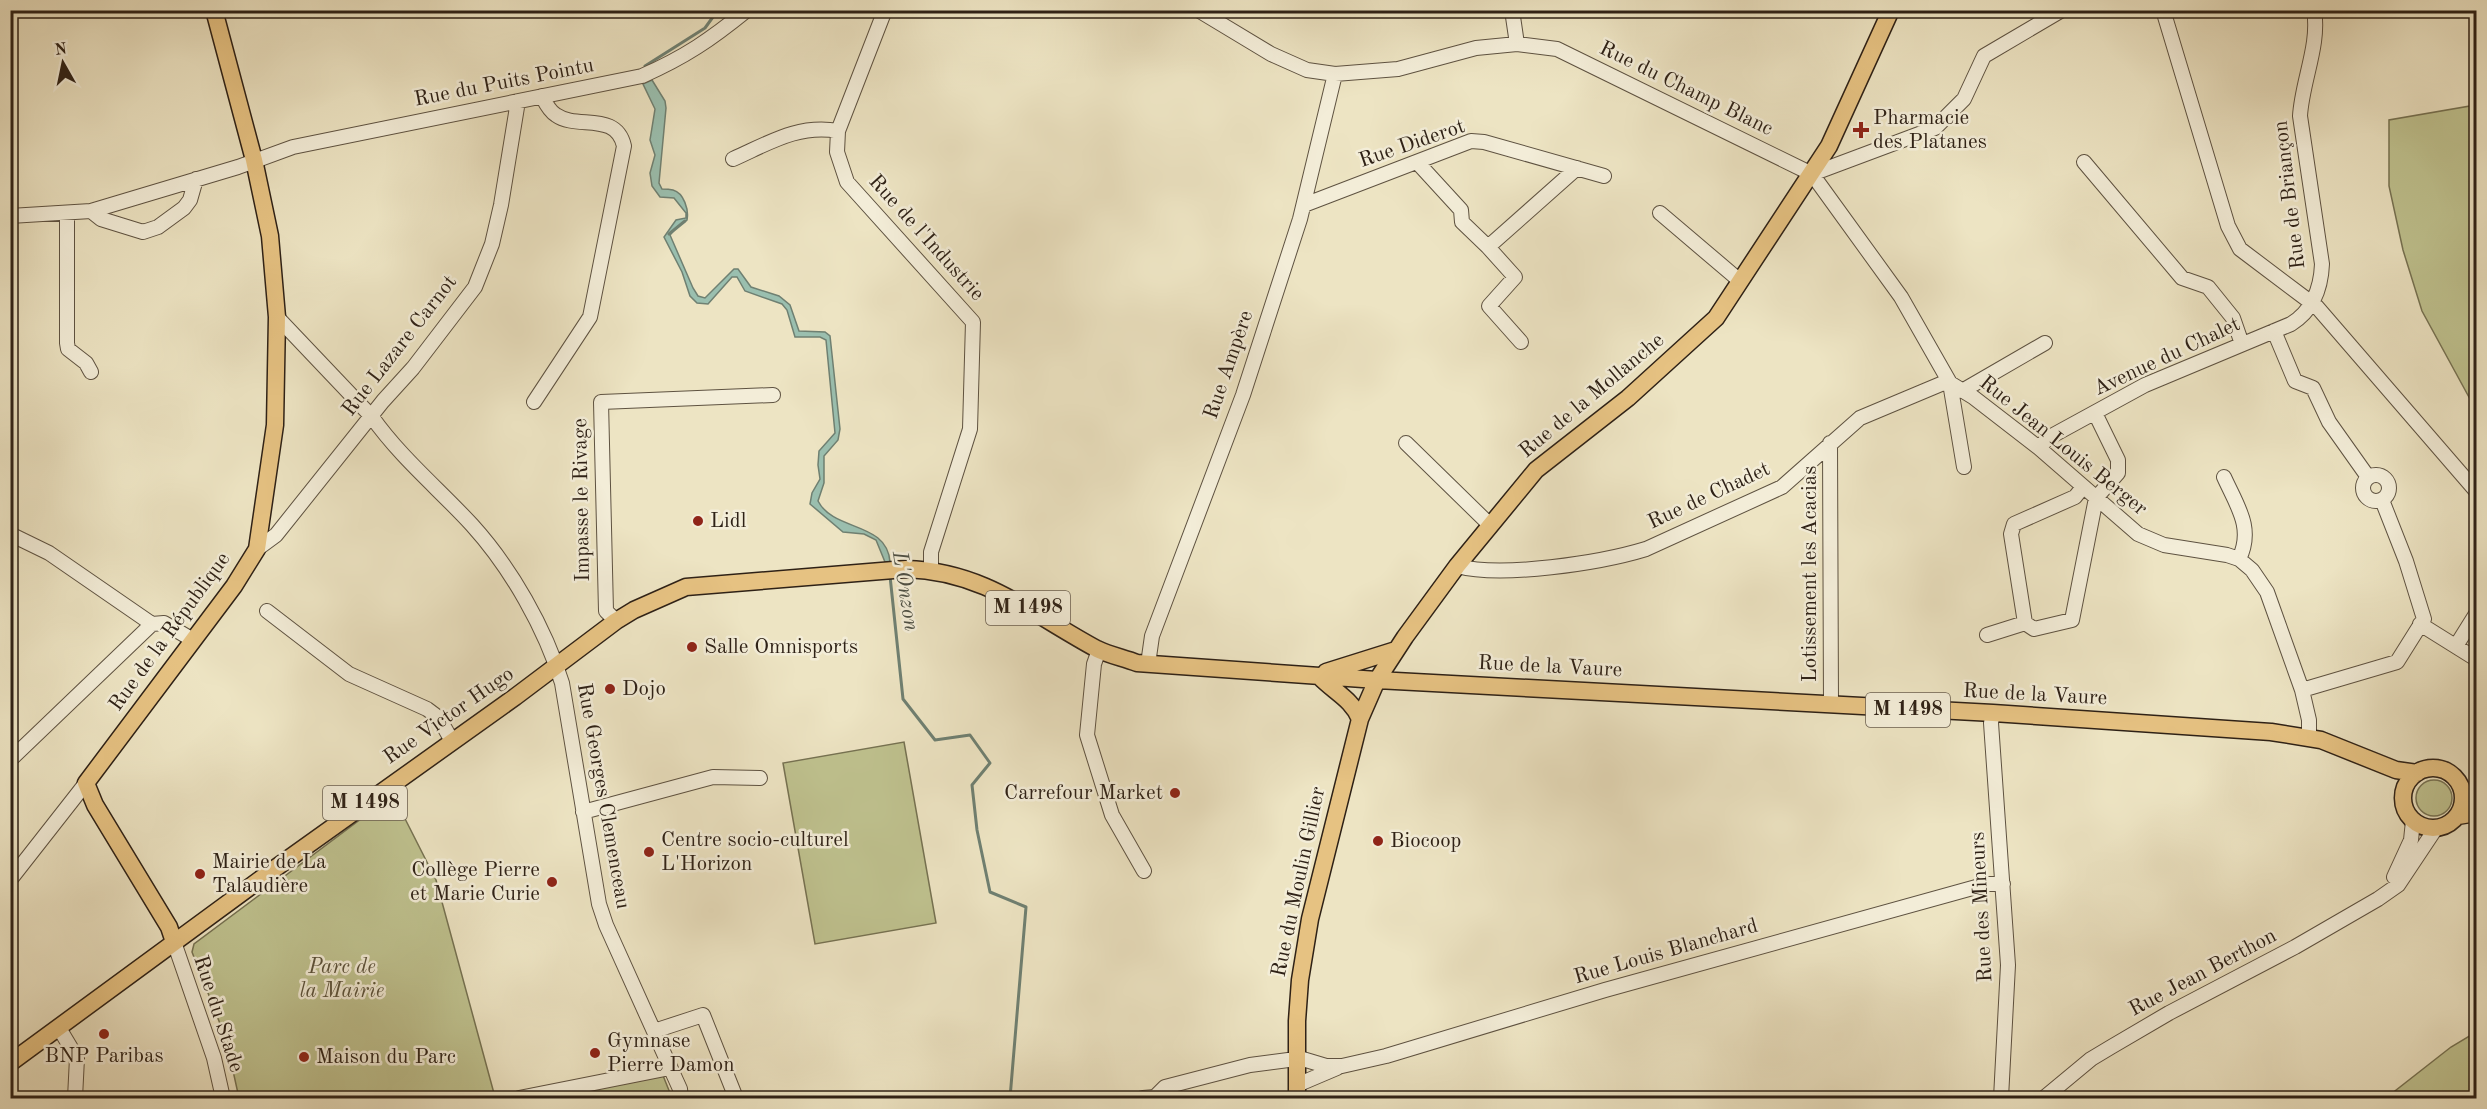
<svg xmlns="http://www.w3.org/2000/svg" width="2487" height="1109" viewBox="0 0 2487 1109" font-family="'Old Standard TT',serif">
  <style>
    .green { fill: #bfc28f; stroke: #767252; stroke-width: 1.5 }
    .water { fill: #9abfaf; stroke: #6f8072; stroke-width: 1.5 }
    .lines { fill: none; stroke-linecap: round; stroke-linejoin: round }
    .stream { stroke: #6f8072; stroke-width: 3 }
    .minor-casing { stroke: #5e5241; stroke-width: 16 }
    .major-casing { stroke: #2e2116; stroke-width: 19 }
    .minor { stroke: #f3edd8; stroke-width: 14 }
    .major { stroke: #e6c282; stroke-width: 16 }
    .poi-dot { fill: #8f2418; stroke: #f3edd8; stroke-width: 2 }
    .labels { text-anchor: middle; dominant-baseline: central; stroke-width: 5; stroke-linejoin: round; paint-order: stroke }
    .shield { fill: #f3edd8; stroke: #695e50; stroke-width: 1.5 }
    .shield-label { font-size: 20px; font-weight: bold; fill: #2e2116 }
    .street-label { font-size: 21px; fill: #2e2116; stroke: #f3edd8 }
    .poi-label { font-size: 21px; fill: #2e2116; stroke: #f3edd8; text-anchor: start }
    .park-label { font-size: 21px; font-style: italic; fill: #5a513a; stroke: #f3edd8 }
    .water-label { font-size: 22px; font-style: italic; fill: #4e5044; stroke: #f3edd8 }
  </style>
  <rect width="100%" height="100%" fill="#ede4c3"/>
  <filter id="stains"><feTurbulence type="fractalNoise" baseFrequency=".00333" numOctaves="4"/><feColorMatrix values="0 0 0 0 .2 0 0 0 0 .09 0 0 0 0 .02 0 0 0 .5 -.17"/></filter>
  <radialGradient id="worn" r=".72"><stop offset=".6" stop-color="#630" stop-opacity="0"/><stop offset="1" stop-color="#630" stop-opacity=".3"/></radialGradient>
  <path class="green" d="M2476,105V410L2422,311L2403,250L2389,186V120Z
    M904,742L936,923L815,944L783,763Z
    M2416 798a18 18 0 1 1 36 0a18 18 0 1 1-36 0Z
    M393,795L436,880L495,1097L239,1098L226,1039L192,952L194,944Z
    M2476,1032V1098H2386L2451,1047Z
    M662,1073L672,1098H541Z"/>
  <path class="water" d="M652,80L665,101L666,108L659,183L662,189C666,189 669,189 673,190C684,193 689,210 687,220L677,227L670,235L693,288L698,296L705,298L734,269H738L751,287L779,296L790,305L799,331L825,332L830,336L840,429L838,440L824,456V483L818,501C834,532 887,521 890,562H885L876,540L864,534L843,532L810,504L812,493L820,479L818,465L819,451L835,433L826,340L820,337H795L787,310L782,304L745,291L737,277H732L708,304L697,303L690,296L682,272L664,237L676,220L686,218V213L674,198L660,197L652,186L650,173L655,155L650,140L655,109L643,84Z"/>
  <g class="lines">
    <path class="stream" d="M645,66L705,28L718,10
      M669,234L685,221
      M890,576L903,699L935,740L970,735L990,763L972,785L977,830L990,892L1026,907L1010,1098"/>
    <g class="minor-casing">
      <path id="minor" d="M885,10L838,131L837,152L847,182L973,322L970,429L931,552V570
        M1198,10L1271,54L1307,70L1335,74L1398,69L1476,48L1517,44L1557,49L1812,174L1901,297L1950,383L1973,397L2039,448L2138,534L2164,545L2227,555L2239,559L2252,570L2267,592L2302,690L2309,720V737
        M1512,10L1517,44
        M2163,10L2228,226L2240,249L2317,307L2476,491
        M733,159C769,143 798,124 838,131
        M1417,162L1461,210L1462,222L1488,247L1577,168
        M2084,162L2182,278L2208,287L2233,318L2242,344
        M1812,174L1935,128L1964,99L1984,56L2062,10
        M1304,205L1471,141L1484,142L1604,176
        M91,211L101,219L143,232L158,227L184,208L190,200L196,179
        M67,213V343L68,349L86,363L91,372
        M1660,213L1740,281
        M10,216L91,211L238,167L293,147L642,76C685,57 710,40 747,10
        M1488,247L1515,277L1489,306L1521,342
        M277,317L372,417C401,458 439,489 472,525C511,568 545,628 562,683L599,904L606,925L680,1089L681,1098
        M2274,331L2295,381L2313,388L2329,422L2368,477
        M1950,383L1964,467
        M1962,391L2045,343
        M534,402L590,317L624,146C616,111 577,130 556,115C549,111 545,102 542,96
        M1406,443L1490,525
        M1830,443L1831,705
        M2039,448L2048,438L2145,385L2291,324C2312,311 2321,289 2322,264L2300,116C2302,81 2320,45 2314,10
        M2363 488a13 13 0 1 1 26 0a13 13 0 1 1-26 0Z
        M2224,477C2237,506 2254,528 2239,559
        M2083,487L2075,497L2014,524L2011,534L2025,623L2034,629L2072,620L2096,498L2118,473V460L2095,413
        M10,534L49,553L152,624L164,623L193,640
        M257,549L276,535L383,401L413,368L475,287L492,244L501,205L518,101
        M1457,566C1502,578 1600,563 1646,549L1782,487L1860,418L1941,384L1950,383
        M267,611L349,674L427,709L439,718L452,741
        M616,621L606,611L601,402L773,395
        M2420,624L2476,659
        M1987,635L2025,623
        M2456,646L2476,614
        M1099,650L1094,664L1087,735L1112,815L1144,871
        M1148,664L1152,636L1243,395L1300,219L1335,74
        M2302,690L2397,662L2424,619L2406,561L2382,500
        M1993,713L1991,723L2008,965L2001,1098
        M10,760L152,624
        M583,812L713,777L760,778
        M2394,877L2411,840L2413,821
        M10,880L86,783
        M174,942L214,1058L223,1098
        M59,1028L77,1058L75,1098
        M654,1031L703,1015L736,1098
        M1296,1057L1326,1066H1342L1386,1056L1605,990L1987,884H2003
        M1297,1085L1337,1068
        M519,1098L670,1068
        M1143,1098L1155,1097L1165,1087L1250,1065L1296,1059
        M2044,1098L2091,1059L2111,1047L2169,1013L2295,947L2378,899L2398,885L2436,828"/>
    </g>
    <g class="major-casing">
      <path id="major" d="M1326,672L1396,650
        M1319,676C1334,692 1352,699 1360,719
        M2403 798a30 30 0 1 1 60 0a30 30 0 1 1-60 0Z
        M2458,816L2476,813
        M174,942L169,927L95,805L86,783L234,586L257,549L275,425L277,317L270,236L254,160L214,10
        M10,1063L277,867L515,697L616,621L634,610L686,587L906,569C984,571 1032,614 1097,649C1109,655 1124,658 1137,663L1377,680L1993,713L2271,732L2321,740L2396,770L2417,773
        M1297,1098V1021L1300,980L1310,919L1360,719L1377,680L1405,637L1457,566L1536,470L1628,398L1716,318L1829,146L1891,10"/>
    </g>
    <use href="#minor" class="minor"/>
    <use href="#major" class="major"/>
  </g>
  <g class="poi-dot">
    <path d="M1858 121h6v6h6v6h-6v6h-6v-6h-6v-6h6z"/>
    <circle cx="698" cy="521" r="6"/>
    <circle cx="692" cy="647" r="6"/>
    <circle cx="610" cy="689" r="6"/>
    <circle cx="1175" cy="793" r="6"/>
    <circle cx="1378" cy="841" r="6"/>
    <circle cx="649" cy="852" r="6"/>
    <circle cx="200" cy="874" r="6"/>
    <circle cx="552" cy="882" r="6"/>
    <circle cx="104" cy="1034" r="6"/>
    <circle cx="595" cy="1053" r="6"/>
    <circle cx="304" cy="1057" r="6"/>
  </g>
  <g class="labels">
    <g class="shield">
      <rect x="986" y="591" width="84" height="34" rx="4.5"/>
      <rect x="1866" y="693" width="84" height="34" rx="4.5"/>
      <rect x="323" y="786" width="84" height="34" rx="4.5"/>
    </g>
    <g class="shield-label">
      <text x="1028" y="608">M 1498</text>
      <text x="1908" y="710">M 1498</text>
      <text x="365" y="803">M 1498</text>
    </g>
    <g class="street-label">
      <text transform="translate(504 83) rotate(-11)">Rue du Puits Pointu</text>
      <text transform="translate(1686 89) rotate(26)">Rue du Champ Blanc</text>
      <text transform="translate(1412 144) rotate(-19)">Rue Diderot</text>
      <text transform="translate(2290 195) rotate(-97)">Rue de Briançon</text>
      <text transform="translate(926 238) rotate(48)">Rue de l'Industrie</text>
      <text transform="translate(400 346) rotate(-52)">Rue Lazare Carnot</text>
      <text transform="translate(2167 357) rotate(-25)">Avenue du Chalet</text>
      <text transform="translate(1229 365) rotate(-71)">Rue Ampère</text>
      <text transform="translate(1592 396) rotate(-40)">Rue de la Mollanche</text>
      <text transform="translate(2063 446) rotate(39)">Rue Jean Louis Berger</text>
      <text transform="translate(1709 496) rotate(-25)">Rue de Chadet</text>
      <text transform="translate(582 500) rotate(-91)">Impasse le Rivage</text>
      <text transform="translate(1810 574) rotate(-90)">Lotissement les Acacias</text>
      <text transform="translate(170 632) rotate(-54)">Rue de la République</text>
      <text transform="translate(1550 667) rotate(3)">Rue de la Vaure</text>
      <text transform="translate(2035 695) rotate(3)">Rue de la Vaure</text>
      <text transform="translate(449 716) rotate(-35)">Rue Victor Hugo</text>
      <text transform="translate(603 796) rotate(80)">Rue Georges Clemenceau</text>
      <text transform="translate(1299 882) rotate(-78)">Rue du Moulin Gillier</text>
      <text transform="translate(1982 907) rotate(-93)">Rue des Mineurs</text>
      <text transform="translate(1666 952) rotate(-16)">Rue Louis Blanchard</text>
      <text transform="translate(2203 973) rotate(-28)">Rue Jean Berthon</text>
      <text transform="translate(218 1014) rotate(72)">Rue du Stade</text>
    </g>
    <g class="poi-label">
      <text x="1873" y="118">Pharmacie<tspan x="1873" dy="24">des Platanes</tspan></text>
      <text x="710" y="521">Lidl</text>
      <text x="704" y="647">Salle Omnisports</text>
      <text x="622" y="689">Dojo</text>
      <text x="1163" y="793" text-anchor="end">Carrefour Market</text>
      <text x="661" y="840">Centre socio-culturel<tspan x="661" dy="24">L'Horizon</tspan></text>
      <text x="1390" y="841">Biocoop</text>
      <text x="212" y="862">Mairie de La<tspan x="212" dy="24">Talaudière</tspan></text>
      <text x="540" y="870" text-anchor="end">Collège Pierre<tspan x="540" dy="24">et Marie Curie</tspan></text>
      <text x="607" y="1041">Gymnase<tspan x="607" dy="24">Pierre Damon</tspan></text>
      <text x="104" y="1056" text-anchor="middle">BNP Paribas</text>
      <text x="316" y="1057">Maison du Parc</text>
    </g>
    <g class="park-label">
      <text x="342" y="967">Parc de<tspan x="342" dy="24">la Mairie</tspan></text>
    </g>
    <g class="water-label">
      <text transform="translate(905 591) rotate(81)">L'Onzon</text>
    </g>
  </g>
  <rect width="2487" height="1109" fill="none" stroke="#ede4c3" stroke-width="36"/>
  <rect x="12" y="12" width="2463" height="1085" fill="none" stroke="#2e2116" stroke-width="3"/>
  <rect x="18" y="18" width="2451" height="1073" fill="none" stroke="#2e2116" stroke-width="1.5"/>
  <g transform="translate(63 63) rotate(351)" stroke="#f3edd8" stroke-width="4.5" paint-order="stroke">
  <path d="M0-4.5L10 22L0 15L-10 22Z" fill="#2e2116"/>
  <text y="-9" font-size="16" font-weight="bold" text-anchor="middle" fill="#2e2116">N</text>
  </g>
  <rect width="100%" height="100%" filter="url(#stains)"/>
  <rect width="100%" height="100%" fill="url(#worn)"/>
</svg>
